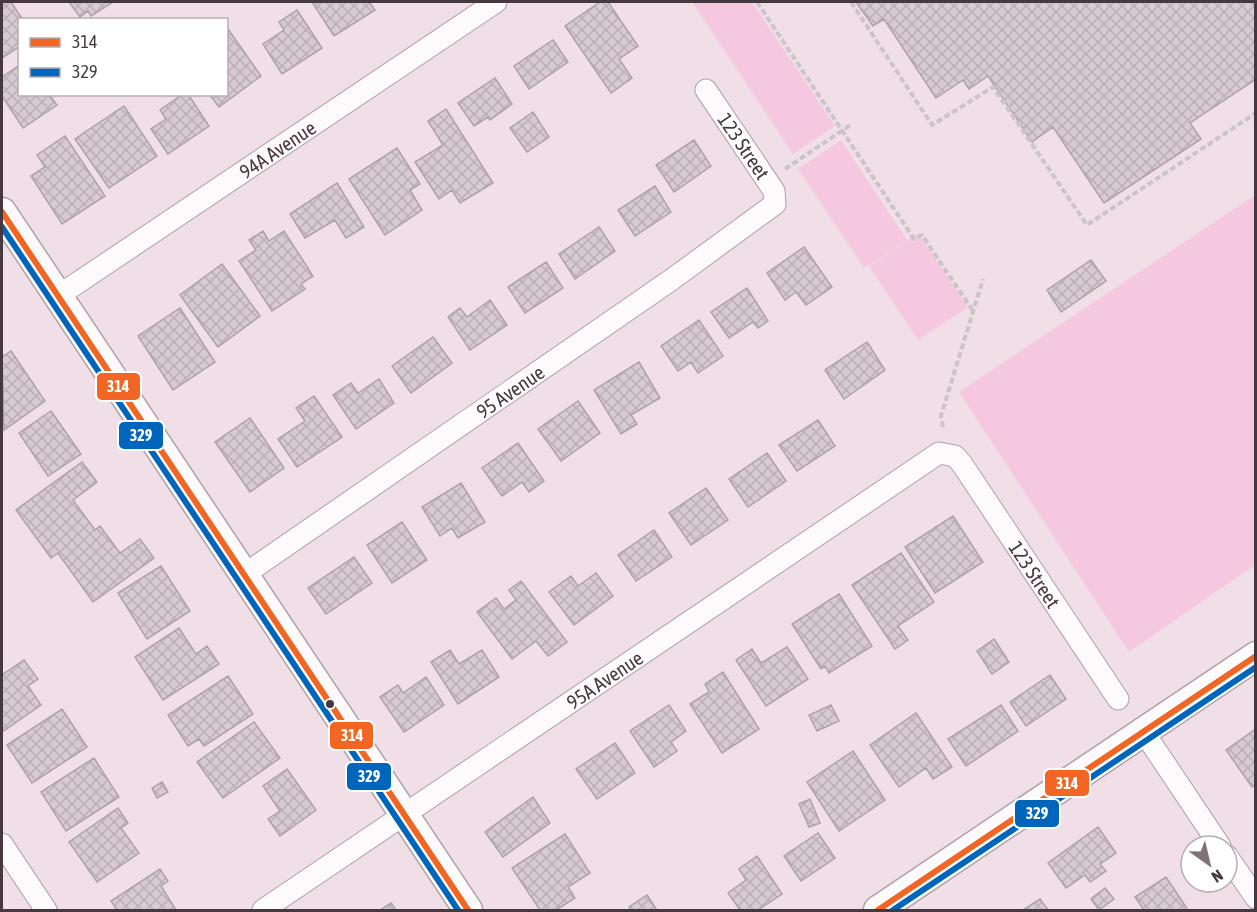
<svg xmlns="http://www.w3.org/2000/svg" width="1257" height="912" viewBox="0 0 1257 912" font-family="'Asap Condensed',sans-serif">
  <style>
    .garden { fill: #f6c8e0 }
    .building { fill: url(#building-cross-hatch); stroke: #aea1a8; stroke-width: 1.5 }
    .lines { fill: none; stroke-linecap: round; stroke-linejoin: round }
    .street-casing { stroke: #afa1a8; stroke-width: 23 }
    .secondary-casing { stroke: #afa1a8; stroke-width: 31 }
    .path { stroke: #cbc4c8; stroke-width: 4; stroke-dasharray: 6 3; stroke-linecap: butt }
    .street { stroke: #fdfafc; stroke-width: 21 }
    .secondary { stroke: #fdfafc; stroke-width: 28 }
    .bus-1-casing { stroke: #fff; stroke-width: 10 }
    .bus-2-casing { stroke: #fff; stroke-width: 10 }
    .bus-1 { stroke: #f26522; stroke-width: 6 }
    .bus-2 { stroke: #0065bd; stroke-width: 6 }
    .bus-dot { fill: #45383e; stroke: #fff; stroke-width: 2 }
    .labels { text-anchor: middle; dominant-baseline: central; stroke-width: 4.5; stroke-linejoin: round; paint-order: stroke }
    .street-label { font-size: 20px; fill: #45383e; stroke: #fff }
    .line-badge { stroke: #fff; stroke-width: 2 }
    .badge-label { font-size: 16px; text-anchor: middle; font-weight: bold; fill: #fff }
  </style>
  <defs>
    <pattern id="building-cross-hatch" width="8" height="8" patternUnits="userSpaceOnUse" patternTransform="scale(1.5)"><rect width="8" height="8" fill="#d8cad1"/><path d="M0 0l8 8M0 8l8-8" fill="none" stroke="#bbaeb4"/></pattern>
  </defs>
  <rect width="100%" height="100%" fill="#f1dfe8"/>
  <path class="garden" d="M692,2H752L835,126L793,154Z
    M841,140L907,240L864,268L798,169Z
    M1255,195V565L1129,652L959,392Z
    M918,233L968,307L918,340L869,266Z"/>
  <path class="building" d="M2,2H11L23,20H20V46L2,58Z
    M69,2H113L91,16L88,11L80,17Z
    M312,2H369L375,10L334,36Z
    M600,2H608L638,46L619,59L632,78L611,93L565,26Z
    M856,2H1256V79L1190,123L1201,139L1104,203L1053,127L1032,142L988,76L969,89L963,80L936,98L884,19L873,26Z
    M297,10L322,48L282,74L263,44L284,30L279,22Z
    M228,29L261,76L219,107L209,94H226Z
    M553,40L568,62L529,89L514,66Z
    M20,65V94H49L57,105L23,128L2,96V77Z
    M495,78L512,104L490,120L488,117L474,126L458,103Z
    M183,94H188L209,126L168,154L151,129L166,119L160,110Z
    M124,106L157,156L109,188L75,139Z
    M446,109L493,183L460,203L452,190L439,199L415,162L443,145L428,121Z
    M533,112L549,137L527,152L510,128Z
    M65,136L105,196L62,224L31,176L45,167L37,155Z
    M694,140L711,166L674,192L656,165Z
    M397,148L420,184L410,190L422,210L385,235L349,179Z
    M337,183L364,227L346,238L335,220L305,238L290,214Z
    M655,186L671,212L635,236L618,210Z
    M599,227L615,251L575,279L559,254Z
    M263,231L269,241L284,231L313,276L301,284L305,289L272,311L239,261L256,250L249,240Z
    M804,247L832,287L806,305L796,292L785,300L767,273Z
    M1091,260L1106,281L1061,312L1047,290Z
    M546,262L563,288L525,313L508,287Z
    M222,264L260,316L218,347L180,295Z
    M747,288L768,321L758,328L753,322L729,338L711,312Z
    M490,300L507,325L470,350L448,317L460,308L467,317Z
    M180,308L215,362L173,390L138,336Z
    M699,320L723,356L698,373L691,362L678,371L661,346Z
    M433,337L452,363L411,393L392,366Z
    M867,342L885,370L844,399L825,370Z
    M11,351L45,401L4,430L2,357Z
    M639,362L660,398L631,415L637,424L621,434L594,390Z
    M379,379L394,403L356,429L333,395L351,383L358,393Z
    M314,396L342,437L297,467L278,439L305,421L296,408Z
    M578,401L600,433L561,461L538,429Z
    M51,411L81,454L48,476L19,433Z
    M250,418L284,468L250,492L215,442Z
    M818,420L835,446L797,471L779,445Z
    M518,443L544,481L529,492L522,482L502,496L482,468Z
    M767,453L786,481L748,507L729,479Z
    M82,462L97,482L73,500L95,530L100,526L120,553L140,539L154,558L93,602L58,553L51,558L16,510Z
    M461,483L485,522L458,538L452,528L440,536L422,507Z
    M706,488L728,520L691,545L669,513Z
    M953,516L983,562L935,593L905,547Z
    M402,522L427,560L392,583L367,545Z
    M654,530L672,557L636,581L618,555Z
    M901,553L934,602L898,626L908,640L895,649L852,585Z
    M354,557L372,583L326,614L308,588Z
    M161,566L190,611L147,639L118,593Z
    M596,573L613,596L574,625L549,592L571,576L578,586Z
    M521,581L567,642L548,656L536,641L512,659L477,612L496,598L504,609L516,600L509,590Z
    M839,594L872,646L829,673L825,666L821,669L792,624Z
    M179,628L196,654L207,646L219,664L163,700L135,657Z
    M994,639L1009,662L992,674L977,651Z
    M787,647L808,679L766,706L736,660L752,649L761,663Z
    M450,650L459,664L482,650L499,677L458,704L431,662Z
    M24,660L38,679L28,686L41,705L2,732V675Z
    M723,672L759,729L722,753L690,704L709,692L705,684Z
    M1050,675L1066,699L1026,726L1010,702Z
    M228,676L253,714L204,746L199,739L188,746L168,715Z
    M426,677L444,705L404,732L380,697L398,685L403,693Z
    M669,705L686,731L671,742L677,751L654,767L630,731Z
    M831,705L839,721L817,731L809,715Z
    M1001,705L1018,731L966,766L948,739Z
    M62,709L87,747L32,783L7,745Z
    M916,713L952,767L933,779L926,768L899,787L870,745Z
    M254,722L280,758L223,798L197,762Z
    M1256,729V784L1252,787L1226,750Z
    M615,743L635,773L597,799L576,769Z
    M853,751L885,800L839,831L807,782Z
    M94,758L119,797L66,831L41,792Z
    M287,769L316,810L280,836L268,819L280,811L263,786Z
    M162,782L168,792L157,798L152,788Z
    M533,797L550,823L503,857L485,832Z
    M810,799L820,823L809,827L799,804Z
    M118,808L128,823L121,828L139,853L97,882L69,842Z
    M1098,827L1116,853L1100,864L1106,871L1090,882L1085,875L1066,888L1048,863Z
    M818,833L835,858L801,881L784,856Z
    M565,834L590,873L568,887L575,898L556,910H540L512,868Z
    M757,856L782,894L758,910H740L728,893L746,880L739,869Z
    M160,869L168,881L161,886L176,910H117L111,901Z
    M1166,877L1188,910H1144L1135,897Z
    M1105,888L1114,899L1099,910L1091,899Z
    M647,895L657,910H631L629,907Z
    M1040,899L1048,910H1023Z
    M391,903L396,910H380Z"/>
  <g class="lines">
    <g class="street-casing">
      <g id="street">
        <path id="s1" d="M58,296L496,2"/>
        <path id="s2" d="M245,574L671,280L775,204L774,191L706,90"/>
        <path d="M1143,731L1220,846"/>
        <path d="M2,844L46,910"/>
        <path d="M1227,856L1256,898"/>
        <path id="s3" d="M263,910L939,453L955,456L962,464L1118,699"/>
      </g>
    </g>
    <g class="secondary-casing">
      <path id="secondary" d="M2,212L468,910
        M878,910L1256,656"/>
    </g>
    <path class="path" d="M757,2L914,239L922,235L973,311
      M851,2L932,125L993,87L1087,225L1256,113
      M785,169L852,124
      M943,427L941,416L983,279"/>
    <use href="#street" class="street"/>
    <use href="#secondary" class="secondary"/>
    <g class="bus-1-casing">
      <path id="bus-1" d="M2,212L468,910
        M878,910L1256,656"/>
    </g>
    <g class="bus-2-casing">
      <path id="bus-2" d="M2,227L458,910
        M893,910L1256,667"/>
    </g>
    <use href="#bus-1" class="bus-1"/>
    <use href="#bus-2" class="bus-2"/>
  </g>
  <circle class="bus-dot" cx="330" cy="704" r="5"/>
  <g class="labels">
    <g class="street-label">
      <text transform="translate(744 146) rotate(56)">123 Street</text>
      <text stroke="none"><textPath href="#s1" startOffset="264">94A Avenue</textPath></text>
      <text stroke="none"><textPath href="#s2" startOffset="322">95 Avenue</textPath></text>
      <text stroke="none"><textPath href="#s3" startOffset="975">123 Street</textPath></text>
      <text stroke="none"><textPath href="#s3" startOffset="412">95A Avenue</textPath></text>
    </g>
  </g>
  <g class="line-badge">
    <rect x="96" y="372" width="45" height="29" rx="6" fill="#f26522"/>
    <rect x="118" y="421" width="46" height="29" rx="6" fill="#0065bd"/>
    <rect x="329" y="721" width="45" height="29" rx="6" fill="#f26522"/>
    <rect x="346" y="762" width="46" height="29" rx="6" fill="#0065bd"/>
    <rect x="1044" y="769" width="46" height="28" rx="6" fill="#f26522"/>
    <rect x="1014" y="799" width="46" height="29" rx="6" fill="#0065bd"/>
  </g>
  <g class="badge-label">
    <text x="118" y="392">314</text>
    <text x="141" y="441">329</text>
    <text x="352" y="741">314</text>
    <text x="369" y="782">329</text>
    <text x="1067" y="789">314</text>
    <text x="1037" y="819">329</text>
  </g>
  <rect width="1257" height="912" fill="none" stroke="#45383e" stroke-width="6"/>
  <rect x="18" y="18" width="210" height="78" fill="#ffffff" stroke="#b5afb2" stroke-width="1.5"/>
  <rect x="30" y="38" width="30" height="9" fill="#f26522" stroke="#b5afb2" stroke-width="1.5"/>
  <text x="72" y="48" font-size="18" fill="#45383e">314</text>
  <rect x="30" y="68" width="30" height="9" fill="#0065bd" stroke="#b5afb2" stroke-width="1.5"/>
  <text x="72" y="78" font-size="18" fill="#45383e">329</text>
  <g transform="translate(1209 864) rotate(146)"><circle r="28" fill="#ffffff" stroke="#b5afb2" stroke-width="1.5"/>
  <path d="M0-4.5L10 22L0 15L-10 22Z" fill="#81727a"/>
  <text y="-9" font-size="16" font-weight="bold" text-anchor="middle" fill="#45383e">N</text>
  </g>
</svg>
